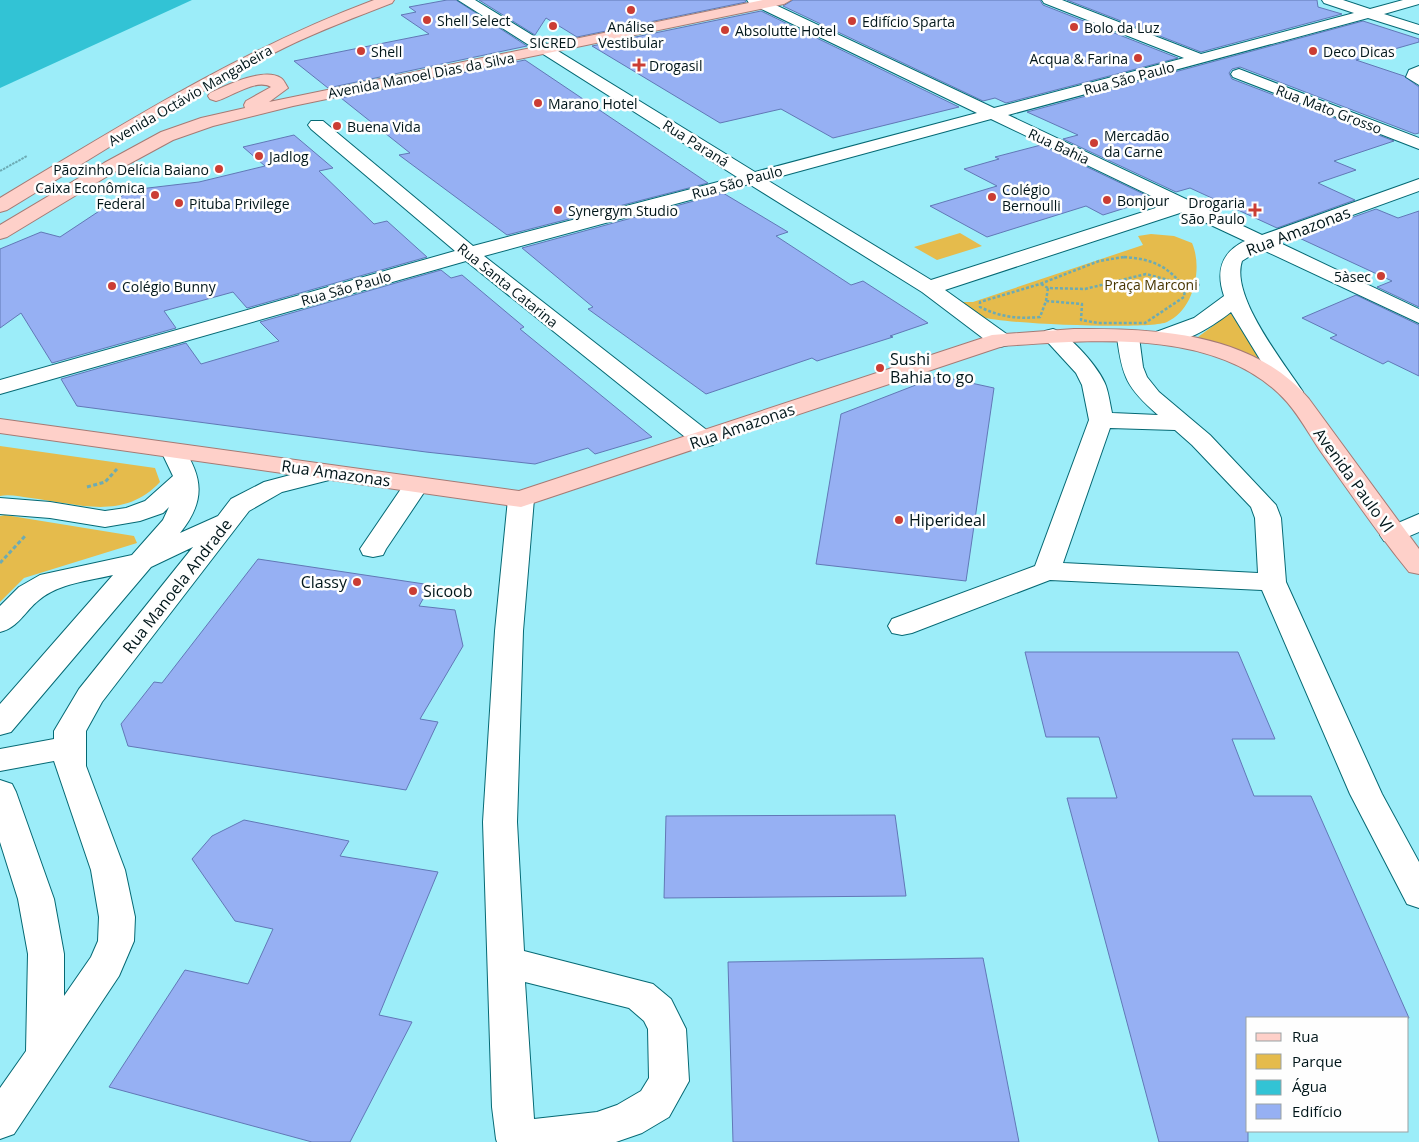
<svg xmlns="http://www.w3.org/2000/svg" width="1419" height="1142" viewBox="0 0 1419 1142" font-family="'Open Sans',sans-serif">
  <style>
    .green { fill: #e5bb4c }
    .water { fill: #32c3d5 }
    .building { fill: #96b0f3; stroke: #6178b6 }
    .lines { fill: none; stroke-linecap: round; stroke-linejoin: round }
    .minor-casing { stroke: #056974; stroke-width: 2 }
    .major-casing { stroke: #a57a74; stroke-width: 2 }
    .path-far2 { stroke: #6cabb4; stroke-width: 2; stroke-dasharray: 2.5 1; stroke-linecap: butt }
    .path-far1 { stroke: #6cabb4; stroke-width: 2.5; stroke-dasharray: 3 2; stroke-linecap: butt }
    .path { stroke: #6cabb4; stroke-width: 3; stroke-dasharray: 4 2.5; stroke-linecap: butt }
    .minor { fill: #fff; fill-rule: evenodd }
    .major { fill: #fed0c9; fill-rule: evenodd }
    .poi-dot { fill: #cb3d34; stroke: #fefefe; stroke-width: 2 }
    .labels { text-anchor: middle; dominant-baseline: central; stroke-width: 5; stroke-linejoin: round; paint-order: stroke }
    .far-poi-label { font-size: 14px; fill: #01161a; stroke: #fefefe; text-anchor: start }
    .far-street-label { font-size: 14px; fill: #01161a; stroke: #fefefe }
    .far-park-label { font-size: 14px; fill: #483600; stroke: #fefefe }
    .street-label { font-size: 16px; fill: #01161a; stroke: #fefefe }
    .poi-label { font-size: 16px; fill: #01161a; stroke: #fefefe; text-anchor: start }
  </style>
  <rect width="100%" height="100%" fill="#9cedf9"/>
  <path class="green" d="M960,233L982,246L937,260L914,247Z
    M1151,234L1174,236L1192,243C1203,268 1194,310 1167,322C1151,330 1001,324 982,317C974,314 967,306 960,302H973L1143,245L1138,236Z
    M1233,311L1260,361L1198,337Z
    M0,446L155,468L160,482C124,521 78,504 31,498C21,497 10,494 0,496Z
    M5,515L134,536L137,543L24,578L0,602V516Z"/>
  <path class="water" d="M0,0H192L0,88Z"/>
  <path class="building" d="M447,0H456L527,46L328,88L294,61L429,34L401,15L416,12L409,7Z
    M479,0H745L746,2L577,37L546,18L535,35Z
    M793,0H1040L1043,5L1178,58L1006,103L995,98L983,101L783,6Z
    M1067,0H1317L1318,7L1342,14L1201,52Z
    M761,11L959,107L833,138L781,109L720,123L592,46Z
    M1363,21L1419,39V42L1356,60L1404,76L1419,87V133L1415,134L1240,67L1232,69L1229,73L1232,79L1394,141L1334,161L1356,170L1318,183L1355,200L1277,228L1190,188L1176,192L1063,139L1078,135L1027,112Z
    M525,60L708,183L507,235L399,155L410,153L341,98Z
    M294,135L333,168L319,171L374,224L387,221L427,257L247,308L233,292L164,311L176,328L52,363L21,313L0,328V249L41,232L60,237L131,190L199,182L265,166L243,147Z
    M1041,145L1154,199L1103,215L1086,206L987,237L930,206L997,186L964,169L999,159L995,157Z
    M723,193L788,232L776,236L851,285L863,281L928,323L890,336L893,337L817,361L812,358L706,394L588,309L593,307L522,248Z
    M1376,209L1398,218L1419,211V307L1377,287L1392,281L1297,237Z
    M441,270L451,278L462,275L524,327L520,329L652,437L595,454L588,448L535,464L426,452L77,406L61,379L186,343L201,364L279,341L260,322Z
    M1356,295L1419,325V376L1388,361L1383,364L1330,338L1337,335L1302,318Z
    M939,376L994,388L966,581L816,564L841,414Z
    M258,559L431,585L419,606L455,610L463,646L420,719L438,722L406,790L128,746L121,724L154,682L162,683Z
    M1025,652H1238L1275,739H1232L1254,796H1311L1409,1018H1248V1142H1159L1067,798H1117L1099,737H1046Z
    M895,815L906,896L664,898L666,816Z
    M244,820L349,841L340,856L438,872L379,1015L412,1022L350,1142H312L109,1087L185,970L248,984L273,929L235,921L192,859L212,836Z
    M983,958L1019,1142H733L728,962Z"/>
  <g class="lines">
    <g class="minor-casing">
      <path id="minor" d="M458,0H475L755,172L977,113L749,3L747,0H765L994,108L1184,58L1044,3L1042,0H1062L1201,54L1354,13L1324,3L1322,0H1343L1370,9L1403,0H1419V4L1384,14L1419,25V34L1368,18L1008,115L1262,235L1419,179V191L1278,242L1419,309V323L1261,249L1242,261C1230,296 1284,363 1303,392L1299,397L1291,399L1283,397L1231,312C1213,326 1180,348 1156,342L1153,337L1156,332L1194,318L1224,296C1216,272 1220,253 1245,241L1183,212L945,290L1008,335L1011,340L1008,345L1000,347L992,345L922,292L749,184L484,256L713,435L716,440L713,445L704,447L695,445L466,261L0,394V380L455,251L311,129L308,125L311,121H323L473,246L737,177ZM991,119L1168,204L931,280L767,180Z
        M1419,66V85L1406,77L1409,70Z
        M1239,69L1419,138V149L1233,77L1231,74L1233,71Z
        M1053,329C1070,334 1100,369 1106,386C1109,395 1110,404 1112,413L1158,415C1127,388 1122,377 1117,337L1120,332L1128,330L1136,332L1139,337L1143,367L1147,377L1159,392L1210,435L1276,505L1281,518L1286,582L1382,794L1419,862V908L1407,904L1350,794L1262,590L1050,580L912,633L902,635L892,633L888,626L892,619L1035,566L1089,420L1082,385L1076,373L1042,336L1045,331ZM1110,428L1175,430L1192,445L1251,507L1255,518L1258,573L1063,563Z
        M173,444L182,446C203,477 206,501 180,533L218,516L231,499L264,482L328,465L337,468L341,473L337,478L282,492L249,511L102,702L86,731V766L125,870L135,917L134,941L119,976L14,1134L0,1139V1088L26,1051L28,954L18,899L0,842V780L12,784L16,792L54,899L64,954V996L91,957L98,941L99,917L91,870L54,761L0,771V749L54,739V731L79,689L193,547L151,567L11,732L0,735V704L113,575C89,581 59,583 39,600C25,611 18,628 0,632V606L19,587L40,575L132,555L163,520L169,507L163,513L140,521L105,527L50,518L0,514V498L50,502L105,511L126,508L145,501L173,476L161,451L164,446Z
        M416,477L425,480L429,485L386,549L383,555L373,557L363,555L360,549L407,480Z
        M521,491L530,494L534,499L523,631L517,822L524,951L653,984L671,999L686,1029L689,1081L669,1117L642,1133L616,1142H497L496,1139L492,1107L483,822L495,631L508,499L512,494ZM525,982L629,1008L644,1021L648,1029L649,1078L641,1091L617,1105L597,1112L534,1119Z
        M1419,514V532L1393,543L1384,541L1380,535L1384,529Z"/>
    </g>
    <g class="major-casing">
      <path id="major" d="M374,0H394L392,3C356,17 321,30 286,47C190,94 99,154 7,210L0,212V198C122,125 240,50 374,0Z
        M763,0H791L784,4L293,106L213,126L173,140L116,171L7,237L0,239V225L104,163L161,132L201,118L245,108L244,105L246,101L271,87C256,78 231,97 216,101L210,99L208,96L210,93C227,85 264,67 281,78C284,80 286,85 288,88L269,102Z
        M1074,329C1155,328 1252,332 1309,399L1419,549V574L1409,572L1397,557C1370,522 1345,486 1319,449C1309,434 1300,417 1287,402C1220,327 1093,340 1003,346L521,507L0,433V419L519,491L992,335Z"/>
    </g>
    <path class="path-far2" d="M0,171L27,156"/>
    <path class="path-far1" d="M1124,257C1152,259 1169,266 1185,289L1184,297L1145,323H1098L1081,320L1082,304L1046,301L1040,317C1018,319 1000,317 980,307V302L1040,284L1099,261Z
      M1041,284L1048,288L1085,289L1146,274L1179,283L1201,285
      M1046,301L1048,288"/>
    <path class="path" d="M87,487L105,482L117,469
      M0,563L25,536"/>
    <use href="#minor" class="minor"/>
    <use href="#major" class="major"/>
  </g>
  <g class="poi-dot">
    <circle cx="631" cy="10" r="5"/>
    <circle cx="427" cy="20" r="5"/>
    <circle cx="852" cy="21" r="5"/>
    <circle cx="553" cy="26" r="5"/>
    <circle cx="1074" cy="27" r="5"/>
    <circle cx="725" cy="30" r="5"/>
    <circle cx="361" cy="51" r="5"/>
    <circle cx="1313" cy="51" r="5"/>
    <circle cx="1138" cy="58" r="5"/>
    <path d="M636.5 57.5h5v5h5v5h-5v5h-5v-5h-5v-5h5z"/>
    <circle cx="538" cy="103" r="5"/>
    <circle cx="337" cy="126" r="5"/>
    <circle cx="1094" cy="143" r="5"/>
    <circle cx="259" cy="156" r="5"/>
    <circle cx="219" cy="169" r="5"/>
    <circle cx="155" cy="195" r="5"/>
    <circle cx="992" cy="197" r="5"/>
    <circle cx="1107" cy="200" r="5"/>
    <circle cx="179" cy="203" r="5"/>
    <circle cx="558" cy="210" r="5"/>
    <path d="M1252.5 202.5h5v5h5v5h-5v5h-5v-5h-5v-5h5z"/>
    <circle cx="1381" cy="276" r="5"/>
    <circle cx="112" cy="286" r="5"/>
    <circle cx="880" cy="368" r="5"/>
    <circle cx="899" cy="520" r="5"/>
    <circle cx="357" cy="582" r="5"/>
    <circle cx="413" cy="591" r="5"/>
  </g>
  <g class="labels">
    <g class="far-poi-label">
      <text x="437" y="20">Shell Select</text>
      <text x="862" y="21">Edifício Sparta</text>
      <text x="631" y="26" text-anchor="middle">Análise<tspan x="631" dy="16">Vestibular</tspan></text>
      <text x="1084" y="27">Bolo da Luz</text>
      <text x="735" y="30">Absolutte Hotel</text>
      <text x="553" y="42" text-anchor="middle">SICRED</text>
      <text x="371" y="51">Shell</text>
      <text x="1323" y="51">Deco Dicas</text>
      <text x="1128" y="58" text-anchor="end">Acqua &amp; Farina</text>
      <text x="649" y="65">Drogasil</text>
      <text x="548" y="103">Marano Hotel</text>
      <text x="347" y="126">Buena Vida</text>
      <text x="1104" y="135">Mercadão<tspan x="1104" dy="16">da Carne</tspan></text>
      <text x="269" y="156">Jadlog</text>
      <text x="209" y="169" text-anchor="end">Pãozinho Delícia Baiano</text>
      <text x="145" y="187" text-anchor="end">Caixa Econômica<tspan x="145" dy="16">Federal</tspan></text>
      <text x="1002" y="189">Colégio<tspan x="1002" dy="16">Bernoulli</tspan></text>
      <text x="1117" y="200">Bonjour</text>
      <text x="1245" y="202" text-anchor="end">Drogaria<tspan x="1245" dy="16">São Paulo</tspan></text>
      <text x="189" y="203">Pituba Privilege</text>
      <text x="568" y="210">Synergym Studio</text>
      <text x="1371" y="276" text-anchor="end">5àsec</text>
      <text x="122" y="286">Colégio Bunny</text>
    </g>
    <g class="far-street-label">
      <text transform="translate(421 75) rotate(-11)">Avenida Manoel Dias da Silva</text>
      <text transform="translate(1129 78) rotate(-15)">Rua São Paulo</text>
      <text transform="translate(190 95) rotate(-30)">Avenida Octávio Mangabeira</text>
      <text transform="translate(1329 109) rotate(21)">Rua Mato Grosso</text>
      <text transform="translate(696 143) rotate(32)">Rua Paraná</text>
      <text transform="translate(1059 146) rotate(25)">Rua Bahia</text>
      <text transform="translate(737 182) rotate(-15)">Rua São Paulo</text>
      <text transform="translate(508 285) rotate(39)">Rua Santa Catarina</text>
      <text transform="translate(346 288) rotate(-16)">Rua São Paulo</text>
    </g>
    <g class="far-park-label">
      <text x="1151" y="284">Praça Marconi</text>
    </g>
    <g class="street-label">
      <text transform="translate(1298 231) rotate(-21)">Rua Amazonas</text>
      <text transform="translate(742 426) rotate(-19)">Rua Amazonas</text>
      <text transform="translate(336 473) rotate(8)">Rua Amazonas</text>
      <text transform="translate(1354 480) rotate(54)">Avenida Paulo VI</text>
      <text transform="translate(177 586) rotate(-52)">Rua Manoela Andrade</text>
    </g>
    <g class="poi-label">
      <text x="890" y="359">Sushi<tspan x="890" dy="18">Bahia to go</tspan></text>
      <text x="909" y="520">Hiperideal</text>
      <text x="347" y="582" text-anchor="end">Classy</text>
      <text x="423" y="591">Sicoob</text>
    </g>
  </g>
  <rect x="1246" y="1017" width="162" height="115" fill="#fefefe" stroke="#99a1a3"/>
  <rect x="1256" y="1033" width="25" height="8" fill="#fed0c9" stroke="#99a1a3"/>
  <text x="1292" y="1042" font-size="15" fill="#01161a">Rua</text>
  <rect x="1256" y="1054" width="25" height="15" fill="#e5bb4c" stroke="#99a1a3"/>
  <text x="1292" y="1067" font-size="15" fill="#01161a">Parque</text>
  <rect x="1256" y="1080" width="25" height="15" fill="#32c3d5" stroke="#99a1a3"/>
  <text x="1292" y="1092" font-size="15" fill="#01161a">Água</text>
  <rect x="1256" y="1104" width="25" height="15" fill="#96b0f3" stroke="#99a1a3"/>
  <text x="1292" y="1117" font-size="15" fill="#01161a">Edifício</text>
</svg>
